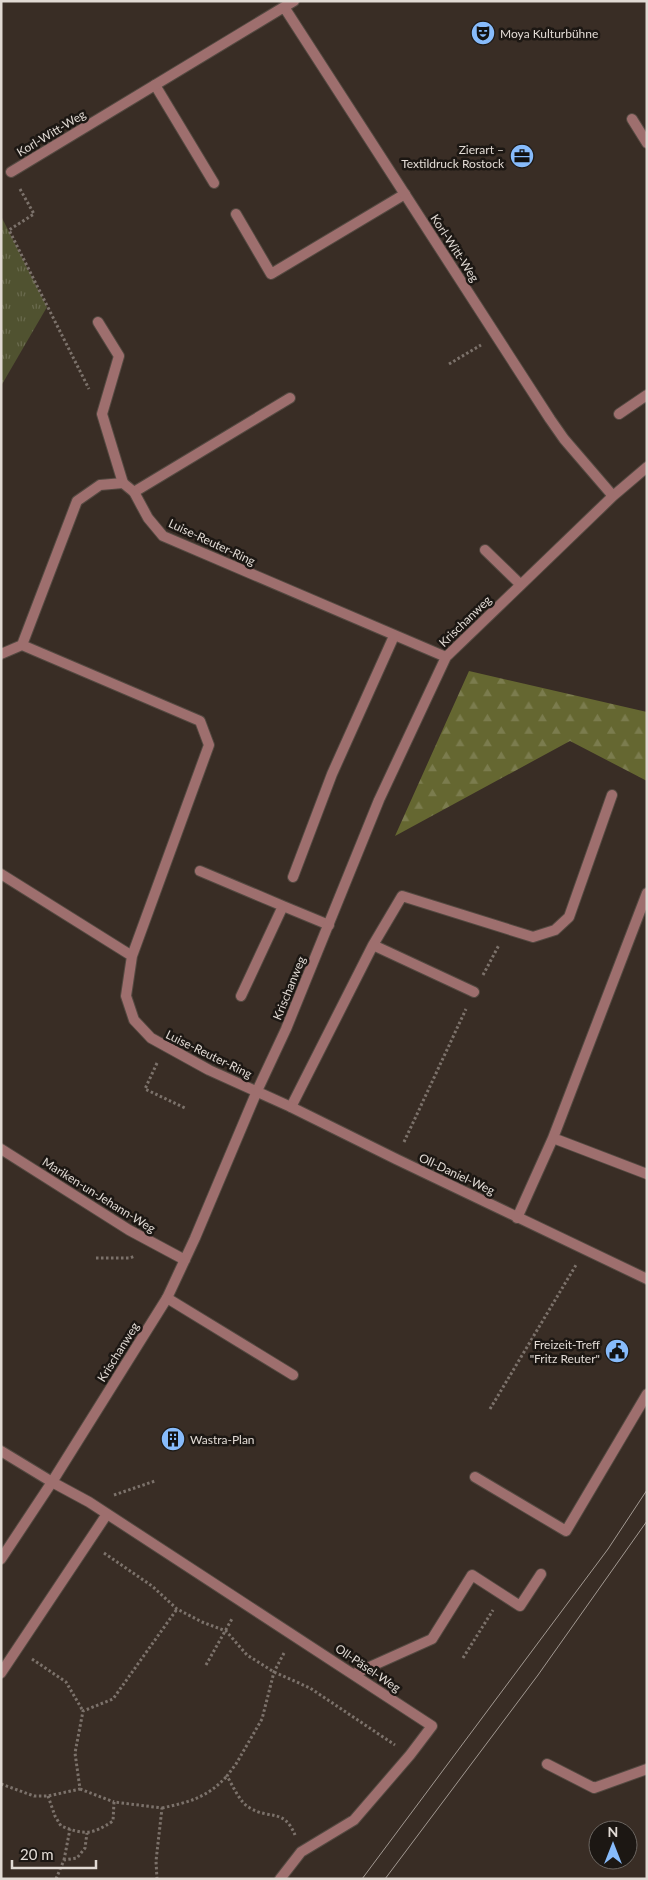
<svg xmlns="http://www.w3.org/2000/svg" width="648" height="1880" viewBox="0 0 648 1880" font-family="Lato,sans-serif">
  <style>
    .grass { fill: url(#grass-tufts) }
    .forest { fill: url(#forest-firs) }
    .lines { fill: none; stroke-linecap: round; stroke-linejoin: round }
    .lane-casing { stroke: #544941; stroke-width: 12 }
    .street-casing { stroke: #544941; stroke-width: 12 }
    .path { stroke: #7c726b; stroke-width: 3; stroke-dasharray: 2.5 2.5; stroke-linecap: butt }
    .lane { stroke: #9e6f6e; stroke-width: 10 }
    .street { stroke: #9e6f6e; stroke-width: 10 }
    .tram { stroke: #a29992; stroke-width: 1 }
    .labels { text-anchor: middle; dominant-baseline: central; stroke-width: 5; stroke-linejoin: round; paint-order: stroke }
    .poi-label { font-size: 12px; fill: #e1dad4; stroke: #1c1713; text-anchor: start }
    .street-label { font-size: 12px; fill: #e1dad4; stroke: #1c1713 }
  </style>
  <defs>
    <pattern id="grass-tufts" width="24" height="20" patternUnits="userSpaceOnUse" patternTransform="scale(1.25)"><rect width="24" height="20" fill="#505230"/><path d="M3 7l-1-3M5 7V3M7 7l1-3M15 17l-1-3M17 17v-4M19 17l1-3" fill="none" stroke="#696a4d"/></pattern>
    <pattern id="forest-firs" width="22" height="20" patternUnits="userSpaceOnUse" patternTransform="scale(1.25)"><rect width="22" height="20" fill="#656731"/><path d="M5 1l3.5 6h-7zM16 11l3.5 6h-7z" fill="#7b7c4e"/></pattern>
  </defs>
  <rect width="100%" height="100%" fill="#392d25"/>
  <path class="grass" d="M1,216L47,307L1,386Z"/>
  <path class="forest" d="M469,671L647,712V781L570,741L395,836Z"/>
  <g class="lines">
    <g class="lane-casing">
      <path id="lane" d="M155,85L214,183
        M632,119L647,143
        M236,214L271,274L405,194
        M98,322L119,356L102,414L123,483
        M619,414L647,395
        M134,492L290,398
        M485,550L520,584
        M200,871L283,906L241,996
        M293,877L332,774L394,636
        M283,906L329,925
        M373,945L474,992
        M291,1107L373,945L402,896L533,937L555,930L569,917L612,795
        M553,1138L647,1174
        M517,1218L553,1138L647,893
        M167,1298L293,1375
        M1,1451L52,1482
        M354,1674L432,1639L472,1575L520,1606L541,1574
        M547,1764L594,1788L647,1769"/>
    </g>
    <g class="street-casing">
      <path id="street" d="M294,1L284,7L550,419L564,439L613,496
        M11,172L284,7
        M22,645L200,721L209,745L132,956
        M1,654L22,645L77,501L100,485L123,483L134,492L148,518L163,536L446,657
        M1,874L132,956L126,996L134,1020L151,1038L209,1070L291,1107L396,1159L647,1279
        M1,1149L129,1230L185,1260
        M475,1477L566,1531L647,1394
        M52,1482L89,1502L432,1726L410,1755L354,1820L301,1852L280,1879
        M1,1559L52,1482L167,1298L195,1238L257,1091L286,1029L379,800L446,657L613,496L647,467
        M1,1673L107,1514"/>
    </g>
    <path class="path" d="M20,189L34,214L9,230L89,389
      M449,364L481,345
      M483,975L499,945
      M157,1063L145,1089L185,1108
      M404,1142L466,1009
      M96,1258H130L135,1256
      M490,1409L576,1265
      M114,1495L155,1481
      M104,1553L152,1586L177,1609L202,1622L226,1631L247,1655L274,1672L310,1688L395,1745
      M284,1653L274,1672L262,1719L236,1764L227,1776C233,1786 240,1803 250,1808C270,1820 284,1808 295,1835
      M463,1658L493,1610
      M32,1659L66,1682L83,1711
      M206,1665L233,1617
      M1,1784L34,1796H48L80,1789L75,1753L83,1711L113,1699L177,1609
      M80,1789L114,1802
      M48,1796L55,1816L61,1826C84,1835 92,1835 113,1821L114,1802L162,1808L156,1861L157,1879
      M162,1808C189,1802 207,1798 227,1776
      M64,1860L70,1829
      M56,1879L64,1860L77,1858L85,1848L87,1833"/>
    <use href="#lane" class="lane"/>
    <use href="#street" class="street"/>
    <path class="tram" d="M362,1879L608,1549L647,1490
      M385,1879L538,1675L647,1521"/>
  </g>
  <defs>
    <g id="theatre-disc" transform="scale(1.25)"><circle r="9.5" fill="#87bbfb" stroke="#1c1713"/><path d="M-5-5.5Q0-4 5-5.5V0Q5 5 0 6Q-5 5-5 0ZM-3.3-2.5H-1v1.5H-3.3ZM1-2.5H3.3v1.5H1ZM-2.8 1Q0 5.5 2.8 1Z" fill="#111"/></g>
    <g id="office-disc" transform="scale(1.25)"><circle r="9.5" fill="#87bbfb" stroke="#1c1713"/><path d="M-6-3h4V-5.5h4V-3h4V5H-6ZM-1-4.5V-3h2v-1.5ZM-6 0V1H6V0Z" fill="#111"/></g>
    <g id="civic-disc" transform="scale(1.25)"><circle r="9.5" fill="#87bbfb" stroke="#1c1713"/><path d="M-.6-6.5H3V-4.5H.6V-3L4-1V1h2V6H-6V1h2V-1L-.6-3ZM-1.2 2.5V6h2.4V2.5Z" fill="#111"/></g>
    <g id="building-disc" transform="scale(1.25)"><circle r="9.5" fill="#87bbfb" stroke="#1c1713"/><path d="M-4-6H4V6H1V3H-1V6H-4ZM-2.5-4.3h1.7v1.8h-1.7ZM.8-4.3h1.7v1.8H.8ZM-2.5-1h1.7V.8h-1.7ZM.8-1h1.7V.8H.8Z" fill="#111"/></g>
  </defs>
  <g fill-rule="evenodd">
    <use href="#theatre-disc" x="483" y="33"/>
    <use href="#office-disc" x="522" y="156"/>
    <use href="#civic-disc" x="617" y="1351"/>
    <use href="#building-disc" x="173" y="1439"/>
  </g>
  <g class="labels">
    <g class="poi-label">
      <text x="500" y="33">Moya Kulturbühne</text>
      <text x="504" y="149" text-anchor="end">Zierart –<tspan x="504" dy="14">Textildruck Rostock</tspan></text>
      <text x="600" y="1344" text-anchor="end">Freizeit-Treff<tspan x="600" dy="14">"Fritz Reuter"</tspan></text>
      <text x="190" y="1439">Wastra-Plan</text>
    </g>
    <g class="street-label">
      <text transform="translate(51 133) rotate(-31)">Korl-Witt-Weg</text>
      <text transform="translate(455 248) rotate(57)">Korl-Witt-Weg</text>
      <text transform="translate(212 542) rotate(25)">Luise-Reuter-Ring</text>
      <text transform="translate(465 621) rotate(-44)">Krischanweg</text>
      <text transform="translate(289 988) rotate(-68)">Krischanweg</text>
      <text transform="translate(209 1054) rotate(26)">Luise-Reuter-Ring</text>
      <text transform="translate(457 1174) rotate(25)">Oll-Daniel-Weg</text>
      <text transform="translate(99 1195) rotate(32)">Mariken-un-Jehann-Weg</text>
      <text transform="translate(118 1352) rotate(-58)">Krischanweg</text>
      <text transform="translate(368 1668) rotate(34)">Oll-Päsel-Weg</text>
    </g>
  </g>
  <rect width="648" height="1880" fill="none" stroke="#e1dad4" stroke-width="5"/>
  <g transform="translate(613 1845)"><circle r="24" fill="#1c1713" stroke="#6b6560"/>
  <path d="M0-4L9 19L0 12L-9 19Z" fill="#87bbfb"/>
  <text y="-8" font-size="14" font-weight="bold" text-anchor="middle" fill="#e1dad4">N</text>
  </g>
  <path d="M12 1860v8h84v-8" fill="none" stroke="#e1dad4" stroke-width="2.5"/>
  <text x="20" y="1860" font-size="15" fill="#e1dad4" stroke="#1c1713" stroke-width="4" paint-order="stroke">20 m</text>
</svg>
